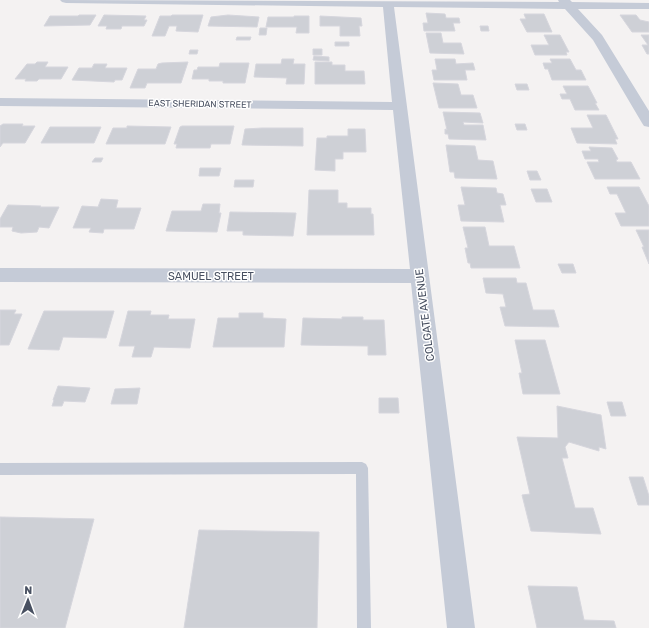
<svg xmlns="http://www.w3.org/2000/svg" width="649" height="628" viewBox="0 0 649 628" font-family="Rubik,sans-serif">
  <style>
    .building { fill: #ced0d6; stroke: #d6d6dd }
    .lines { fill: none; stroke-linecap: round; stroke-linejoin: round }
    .lane { fill: #c5cbd7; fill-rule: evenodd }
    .street { fill: #c5cbd7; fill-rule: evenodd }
    .labels { text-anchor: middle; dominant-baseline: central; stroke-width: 3; stroke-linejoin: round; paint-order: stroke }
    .far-street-label { font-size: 9px; fill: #485061; stroke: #fff }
    .street-label { font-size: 11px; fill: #485061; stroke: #fff }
  </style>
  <rect width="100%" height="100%" fill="#f4f2f2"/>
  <path class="building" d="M426,13L445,14L446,18H459L460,23H453L455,31H424L423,23H428Z
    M524,14H544L552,32H527L520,19H526Z
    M79,15H96L90,25L44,26L50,16H78Z
    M104,15L146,16L144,20H147L144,26H122L121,29H106L107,26H98Z
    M172,15H203L198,32L176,31L177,26H169L165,36H152L160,16H171Z
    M228,15L259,17L257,27L208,26L211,17Z
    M620,15H636L640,20L649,22V32H632Z
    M294,16H309V33H296L297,27H266L268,17H294Z
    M320,16L361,18L362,26H359L360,36H340V26H320Z
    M480,26H488L489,31H481Z
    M260,28H267L266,35H259Z
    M426,33H441L443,43H461L464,54L430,53Z
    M544,35H560L569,52H566L567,55H535L531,45H549Z
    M641,35H649V54H647L642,45H648Z
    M237,37H251L250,40H236Z
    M335,42H349V46H335Z
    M313,49H322V55H313Z
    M190,50H198L197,54H189Z
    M314,56L329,57V61L313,60Z
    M282,59H294L293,64H305L304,84H286L287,78L254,77L256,64H281Z
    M435,59H455L456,64L473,63L475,70H465L467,80H434L432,70H437Z
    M550,59H570L576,70H581L586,80H552L548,69H545L543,63H552Z
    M37,62H48L45,67H68L61,79H39L37,81H25L26,79H15L27,64H35Z
    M188,62L181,83H147L145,88H130L138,69H156L158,64L162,63Z
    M315,62H332V65H345V71H364L365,84H315Z
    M220,63H249L245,83H223V81H209V79H192L194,70H197L198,67H219Z
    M94,64H107L105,68H127L122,80H115L114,82L72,80L79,68H92Z
    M433,83L458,84L461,95H473L477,108H439Z
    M515,84H527L529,90H517Z
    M563,86H588L597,103H595L599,110H575L570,99H562L560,94H567Z
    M443,112L480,113L483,123L463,122L464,125H483L486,140L449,139L448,134H445V129L447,130Z
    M587,115H606L618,139H615L617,144L577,143L571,128H593Z
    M3,124H23L22,126H35L25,143H3L0,147V126Z
    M515,124H525L527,130H517Z
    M127,126L171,127L165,144H106L113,128H127Z
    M182,126H234L230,144H211L210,148H176L177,144H174L180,127Z
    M50,127H101L94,143H41Z
    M262,128H303V146L242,145L245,129Z
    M348,129H365L366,152H343V159H335V171L315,170L317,138H327V136H348Z
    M446,145L475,146L478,160L493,161L497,179L455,178L454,172H450Z
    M589,147L612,148L618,159L616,160L617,162H631L640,179H595L587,162H599L598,159H585L582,151H591Z
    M95,158H103L101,162H92Z
    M200,168H221L219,176H199Z
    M527,171H537L541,180H530Z
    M235,180H254L253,187H234Z
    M461,187L496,188L497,193L503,194L506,205H500L504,222L461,221L458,205H465Z
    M607,187H639L649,206V226H621L615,213H626L617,194H610Z
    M531,189H547L552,202H536Z
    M309,190H338V203H347V208H371V214H373L374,235H307Z
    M101,199L118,200L116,208H141L134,229H104L103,233L89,232L91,228H73L82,206L98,207Z
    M203,204H220L219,213H221L217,232L166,231L172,211H201Z
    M8,205L41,206L40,207H59L49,228L39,227L37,232L21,233L12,231L13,227H0V219Z
    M230,212L296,213L293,236L243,235V231H227Z
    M463,227H485L489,246H514L520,268H471L470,263H468L465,248H468Z
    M636,230H649V264L642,247H644Z
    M558,264H573L576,273H562Z
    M483,278H516L517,283H526L533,310H554L559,327L505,326L500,307H506L503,294L486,293Z
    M0,310H16L14,314H22L9,345H0Z
    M44,311H114L106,338L63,337L59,350L28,349Z
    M128,311H151L150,315H169L168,319H195L190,348L154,347L151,357H132L135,346H119Z
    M239,313H263V318L286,319L284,347H213L218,318H239Z
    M342,317H363V320H384L386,355H368V346L301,345L303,318L342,319Z
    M515,340H545L560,394H523L519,373H522Z
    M58,386L90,388L85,402L64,401L62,406H52L54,400H53Z
    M140,388L137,404H111L115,389Z
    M379,398H398L399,413H379Z
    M607,402H622L626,416H611Z
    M557,406L601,415L606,449L599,447V451L569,442L565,447L568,458H562L575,508H593L601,534L531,531L522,495L530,494L517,437L558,438Z
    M629,477H643L649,496V505H638Z
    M0,517L94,519L65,628H0Z
    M199,530L319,532L317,628H184Z
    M528,586L577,587L584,620L614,621L616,628H537Z"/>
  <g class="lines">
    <path class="lane" d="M362,462L366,464L368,468L371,628H357L356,474L0,475V463Z"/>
    <path class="street" d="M60,0L559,2L558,0H570L572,2L649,3V9H578L602,35L649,111V127L644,126L642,123L593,40L565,9L394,7L475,628H447L411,283L0,282V268L410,269L393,110L0,106V98L392,102L383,7L66,3L62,2Z"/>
  </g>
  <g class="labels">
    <g class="far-street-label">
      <text transform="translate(200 104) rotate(1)">EAST SHERIDAN STREET</text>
    </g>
    <g class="street-label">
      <text x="211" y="276">SAMUEL STREET</text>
      <text transform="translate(425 315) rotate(-97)">COLGATE AVENUE</text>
    </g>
  </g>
  <g transform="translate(28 600) rotate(1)" stroke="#ffffff" stroke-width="3" paint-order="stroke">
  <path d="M0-3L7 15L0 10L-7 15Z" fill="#485061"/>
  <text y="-6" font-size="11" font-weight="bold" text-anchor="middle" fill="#485061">N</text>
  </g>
</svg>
